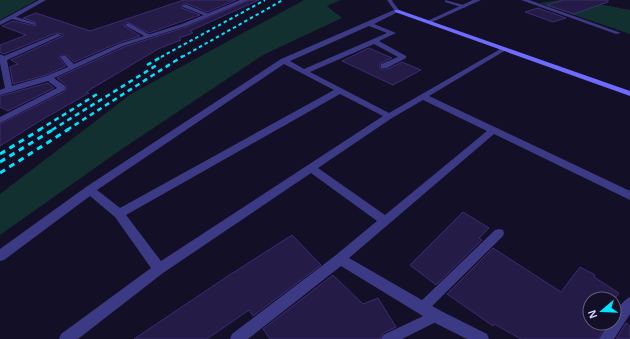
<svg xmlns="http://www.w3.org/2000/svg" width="630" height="339" viewBox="0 0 630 339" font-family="Arial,sans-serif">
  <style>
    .green { fill: #12302f }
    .building { fill: #241b47; stroke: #3b2d73 }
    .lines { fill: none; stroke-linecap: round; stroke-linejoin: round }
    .lane { fill: #3d3a85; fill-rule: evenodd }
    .street { fill: #3d3a85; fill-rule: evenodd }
    .secondary { fill: #6f6bff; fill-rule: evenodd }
    .rail-far2 { stroke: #00e5ff; stroke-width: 2; stroke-dasharray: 3.5 3; stroke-linecap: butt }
    .rail-far1 { stroke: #00e5ff; stroke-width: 2.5; stroke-dasharray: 5 4; stroke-linecap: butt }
    .rail { stroke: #00e5ff; stroke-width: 3; stroke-dasharray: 6 5; stroke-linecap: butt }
  </style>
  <rect width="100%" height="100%" fill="#130f26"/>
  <path class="green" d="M0,0H37L0,20Z
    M304,0H341L327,6L342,18L263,55L119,151L0,235V194L131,94Z
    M560,0H578L630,10V34L539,3Z"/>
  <path class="building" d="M184,0H236L207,12L188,4H183L182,5V8L200,15L149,33L127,22L124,24V26L140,36L118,43L74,62L67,55H61L59,58L66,66L46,75L13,84L10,67L18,64L11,60L63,36V34L56,33L4,54L0,52V45L26,35L2,26L13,21L36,26L35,22L23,18L36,13L90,31Z
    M249,0H259L190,31L193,33L179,38L181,40L158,49L86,92L89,93L43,119L0,146V124L66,91V85L57,78L124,47L186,27Z
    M563,0H608V2L574,14L547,5Z
    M538,8L566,18L553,22L525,12Z
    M369,48L392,58L380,63V69H388L402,62L421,70L393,85L342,61Z
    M48,83L54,88L8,111L0,107V96Z
    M463,212L489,228L479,238L482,240L436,285L410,265Z
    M292,235L321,265L253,316L249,310L207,339H134L228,276Z
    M493,248L561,292L580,267L595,275L594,277L619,293L614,300L590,299V323H607L598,339H521L494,324L493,326L447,294Z
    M333,275L363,304L378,298L396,327L382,334L380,339H270L263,329Z
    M626,323L630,326V339H616Z"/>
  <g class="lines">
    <path class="lane" d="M445,0L467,6L464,8L445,2Z
      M183,5H187L211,15L206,16L183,7Z
      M128,23L150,35L151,36L146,37L126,26L125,25Z
      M499,229L503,230L504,233L503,236L426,312L422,314L418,312L416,308L418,304L495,230Z
      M630,297V314L614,339H599L609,323H614C614,314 621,301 630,297Z
      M436,310L440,312L442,316L440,320L402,339H381L383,335Z"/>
    <path class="street" d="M39,0H46L16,17L35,23V25L12,19L0,25V21Z
      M240,0H248L186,26L123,46L54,78L65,86V90L0,123V117L57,88L48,81L0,95V90L5,88L0,63V54L4,56L57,34L62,35L7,60L12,86L46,76L68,67L60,57L62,56H66L74,64L119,44L182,24Z
      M387,0H393L392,1L400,11L374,24L396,33L379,41L406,56V58L387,68H381V64L398,57L374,44L310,72L389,113L502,48H506V50L429,96L630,191V200L494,134L349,258L441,311L487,334L489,339H467L431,321L341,266L248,339H230L232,334L336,255L377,221L311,173L163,273L78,339H59L61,334L151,268L115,217L90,196L4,260L0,261V249L86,187L281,59L394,10ZM369,26L387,33L304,69L290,61ZM284,64L334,90L120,208L97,190ZM340,94L383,116L161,261L126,215ZM423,100L487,131L385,215L318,168L392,118Z
      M473,0H481L430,23L425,22Z
      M521,0H529L621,33L616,34Z"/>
    <path class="secondary" d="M395,10H399L630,91V96L395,12Z"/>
    <path class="rail-far2" d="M161,57L265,0
      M182,57L283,0"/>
    <path class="rail-far1" d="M147,65L163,56
      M39,130L99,93
      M52,130L157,65
      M67,130L183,56"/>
    <path class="rail" d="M0,154L41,129
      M0,162L54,129
      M0,173L69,129"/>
  </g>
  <g transform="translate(602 311) rotate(251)"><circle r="19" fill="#130f26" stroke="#625e7d"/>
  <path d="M0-3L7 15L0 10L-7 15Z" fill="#00e5ff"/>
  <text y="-6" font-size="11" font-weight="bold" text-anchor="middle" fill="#d9d4ff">N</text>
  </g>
</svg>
